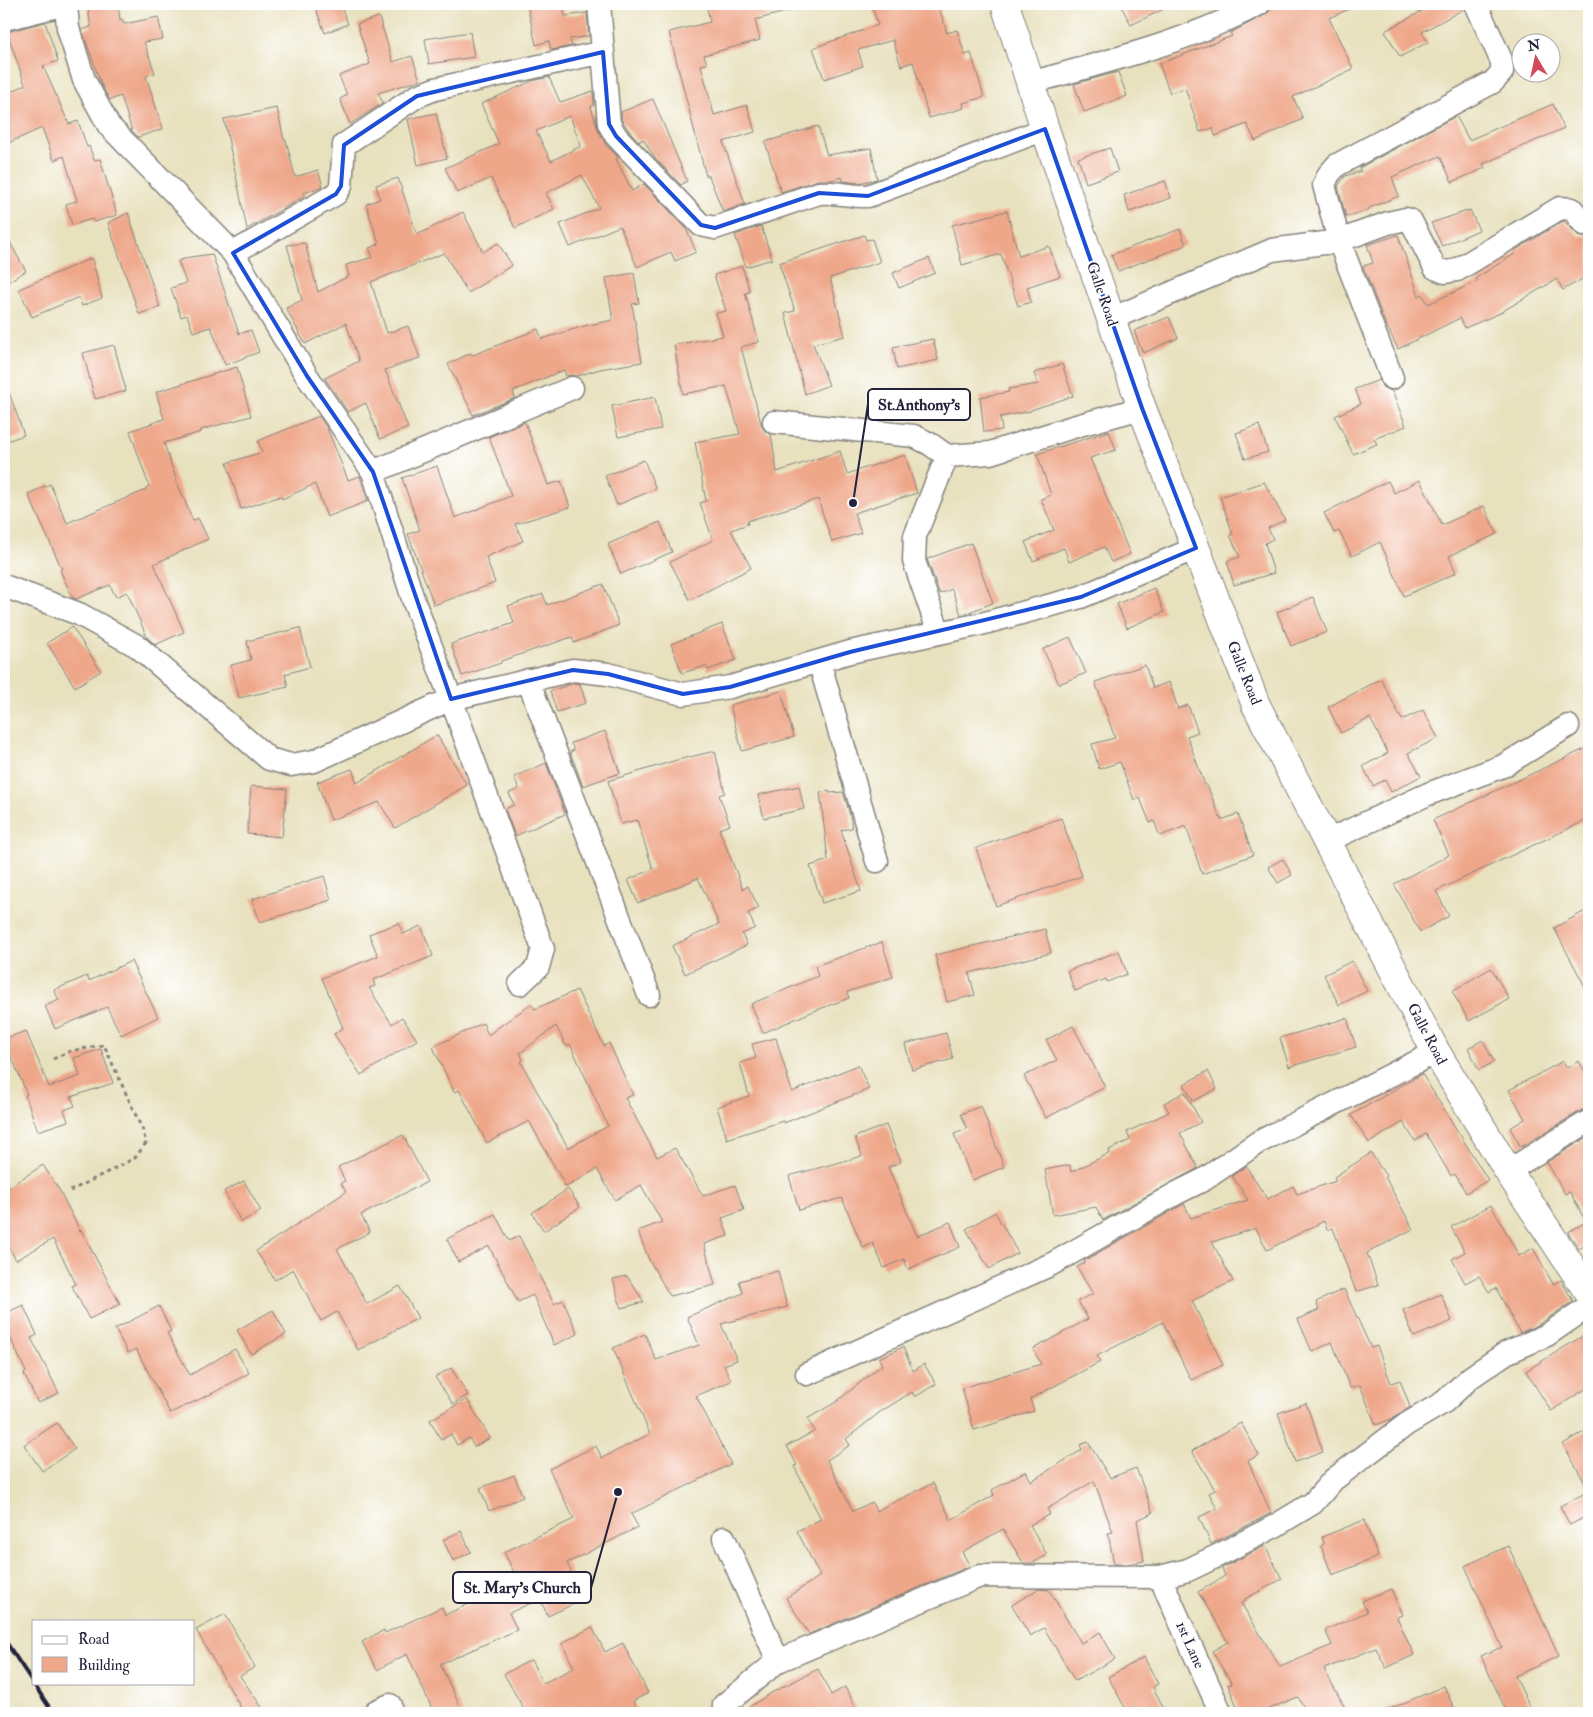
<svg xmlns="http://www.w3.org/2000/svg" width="1593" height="1717" viewBox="0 0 1593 1717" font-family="'IM FELL Double Pica',serif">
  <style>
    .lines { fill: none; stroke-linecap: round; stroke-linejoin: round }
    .stream { stroke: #6ea9df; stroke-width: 6 }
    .building { fill: #efa78a; fill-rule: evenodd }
    .minor-casing { stroke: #85827c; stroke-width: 25 }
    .highway-casing { stroke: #85827c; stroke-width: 30 }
    .path { stroke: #85827c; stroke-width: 3; stroke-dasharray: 4 4; stroke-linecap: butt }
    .minor { stroke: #fff; stroke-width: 22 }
    .highway { stroke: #fff; stroke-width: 28 }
    .rail { stroke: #22223b; stroke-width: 4 }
    .marked { fill: none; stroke: #1d4ed8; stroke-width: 4; stroke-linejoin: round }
    .labels { text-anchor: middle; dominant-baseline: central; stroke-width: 4; stroke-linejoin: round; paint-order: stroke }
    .street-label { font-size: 15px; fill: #22223b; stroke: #fff }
    .leader { fill: none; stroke: #22223b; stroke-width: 2 }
    .callout-dot { fill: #22223b; stroke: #fff; stroke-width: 2 }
    .callout { fill: #fff; stroke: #22223b; stroke-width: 2 }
    .callout-label { font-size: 16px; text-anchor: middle; font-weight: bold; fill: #22223b }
  </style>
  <rect width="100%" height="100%" fill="#fff"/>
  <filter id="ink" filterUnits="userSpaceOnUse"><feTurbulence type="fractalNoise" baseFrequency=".02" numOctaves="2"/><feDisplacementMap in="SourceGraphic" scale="10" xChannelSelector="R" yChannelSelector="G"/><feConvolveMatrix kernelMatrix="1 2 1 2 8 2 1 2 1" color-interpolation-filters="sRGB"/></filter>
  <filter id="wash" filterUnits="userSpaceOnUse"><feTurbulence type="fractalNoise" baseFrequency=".0096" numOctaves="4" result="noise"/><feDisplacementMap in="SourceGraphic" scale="20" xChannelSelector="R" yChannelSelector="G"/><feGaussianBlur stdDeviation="1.12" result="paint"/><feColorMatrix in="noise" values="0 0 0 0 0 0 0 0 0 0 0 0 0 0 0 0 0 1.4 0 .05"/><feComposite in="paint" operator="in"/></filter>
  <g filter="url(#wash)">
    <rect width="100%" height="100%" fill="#e8e1be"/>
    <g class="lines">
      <path class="stream" d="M1588,4L1589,6"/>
    </g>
    <g id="blocks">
      <path class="building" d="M87,4H118L120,20L122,19L124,24L158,17L163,39L144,42L155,73L146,76L163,129L138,137L132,131L121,96L110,100L101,84L82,30L91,27Z
        M314,4H340L348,24L325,33Z
        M527,4H562L565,16L587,13L589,36L570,39L572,46L551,50L549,41L536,45Z
        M706,4H795L796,9L755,20L760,40L704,55L707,64L701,65L714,115L747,105L755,132L723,142L745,204L723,212L709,176H706L669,32L710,22Z
        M871,4H938L947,33L957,30L965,55L971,53L984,97L963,103L964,108L929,118L913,62L901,66L893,40L858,50L863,66L824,79L813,48L878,25Z
        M1120,4H1174L1131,25Z
        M1272,4H1361L1329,18L1353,69L1293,97L1303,119L1255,141L1247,124L1215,136L1213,128L1200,132L1185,88L1170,93L1159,64L1232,36L1230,33L1265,15L1270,11Z
        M1435,4H1463L1464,9L1422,32L1428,42L1400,57L1385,31Z
        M379,17L393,62L412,56L420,80L378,93L383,103L350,124L340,99L347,95L339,76L370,64L357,24Z
        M45,22L58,61L43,66L69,124L78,121L87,147L89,146L94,160L100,159L117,215L94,222L92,219L72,225L66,204L77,201L64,156L54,160L42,128L4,145V95L25,85L7,32Z
        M470,32L474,57L429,64L425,39Z
        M1118,72L1127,96L1084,112L1074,84Z
        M549,77L560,102L593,91L594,105L591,107L598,130L606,145L618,157L616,159L632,191L644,184L686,228L696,252L675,261L671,252L637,267L620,226L570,247L560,224L599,208L582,175L546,193L554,209L515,228L491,178L457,193L445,168L499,144L481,104L532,81ZM570,116L581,146L551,161L536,131Z
        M653,99L687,181L681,185L655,158L643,139L639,142L627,128L622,120L621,112Z
        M1553,104L1564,128L1483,164L1485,168L1452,182L1440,156L1392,177L1399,196L1369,208V210L1346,217L1338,186L1345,176L1361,171L1359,168L1456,116L1469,140Z
        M277,108L284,140H286L295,177L318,170L323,186L304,193L305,196L247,229L224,119Z
        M436,113L447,158L418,165L408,119Z
        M818,126L827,155L871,148L877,179L859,183L843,181L842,177L832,180H818L781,192L765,142Z
        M1110,148L1118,172L1086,183L1078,158Z
        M398,178L417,235L463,212L483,252L498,243L512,265L468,293L444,253L371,282L387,333L408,326L420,358L385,370L408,428L380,439L366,403L348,412L325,378L359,361L346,323L305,344L286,308L302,300L287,245L305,243L318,292L349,276L346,265L373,257L369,248L379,244L366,204L380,199L376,185Z
        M1165,181L1171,198L1129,212L1124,195Z
        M1470,210L1479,230L1442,246L1431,223Z
        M1007,211L1019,256L1049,246L1060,276L1027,287L1031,302L1018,306L1001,254L962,265L952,225Z
        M128,213L160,307L139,314L108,223Z
        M1563,221L1565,222L1579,236H1589V275L1563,290L1557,279L1498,314L1465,328L1460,318L1398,349L1385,323L1363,266L1373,263L1367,245L1398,235L1419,296L1422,294L1428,304L1478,281L1476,278L1516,253L1514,251Z
        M761,226L772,259L746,267L735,235Z
        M1180,229L1186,245L1118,271L1111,255Z
        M4,232L26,271L4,284Z
        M864,235L866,240L872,239L880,262L830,278L845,336L813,344L829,385L805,394L785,313L795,311L779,263Z
        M212,254L239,334L251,330L259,352L225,365L211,327L193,332L187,315L181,317L171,288L186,283L178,261L190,257Z
        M92,258L102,298L82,306L79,297L32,317L19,289Z
        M929,258L935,273L899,288L893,273Z
        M742,266L750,292L745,293L759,342L741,347L762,427L766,432L771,434L777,472L840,451L847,474L905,455L917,493L854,513L861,533L832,542L818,499L747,521L748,524L731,530L751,568L690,600L670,562L713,540L700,503L706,501L695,442L740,434L726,386L683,394L674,345L723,336L716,313L726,311L714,275Z
        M634,273L639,303L632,304L642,362L600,369L577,376L573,375L566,376L564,370L513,391L515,398L473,415L448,364L471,353L473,355L538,329L542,339L588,325L613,320L606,278Z
        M1169,317L1178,338L1143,353L1134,331Z
        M933,339L938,360L897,369L893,347Z
        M114,345L126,391L95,399L83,353Z
        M1062,364L1073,396L1031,410V411L1000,417L1002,430L984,432L980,397L1009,392L1008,389L1038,384L1034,373Z
        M237,367L251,416L201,430V432L164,443L177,482L193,521L198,518L208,539L154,564L184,632L155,645L147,637L127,592L116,597L110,585L76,599L72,597L60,570L62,569L28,494L50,484L67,523L146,490V488L149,486L130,431L164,419L156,392Z
        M1379,380L1383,388L1392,391L1406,426L1374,439L1377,444L1353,454L1335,416L1361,404L1355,389Z
        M6,384L24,435L4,442V385Z
        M655,397L661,429L618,437L612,406Z
        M319,416L327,428L348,480L360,476L368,501L327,517L315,484L282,499L281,496L241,509L227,463L262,452L258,441Z
        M525,422L548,485L561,481L570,507L515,524L523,541L486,557L495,583L434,605L408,534L420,530L402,478L437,466L455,518L511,496L489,437Z
        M1259,425L1268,452L1245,459L1236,433Z
        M1109,431L1116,450L1090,458L1130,554L1111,562L1104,547L1069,562L1064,548L1033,561L1025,542L1054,530L1041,499L1051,495L1037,454Z
        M644,460L656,489L617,505L605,476Z
        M1420,480L1442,525L1484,506L1497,534L1449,556L1456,573L1404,596L1380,542L1352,556L1339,531L1334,533L1324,513L1388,481L1394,493Z
        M1264,482L1285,520L1268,528L1273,539L1265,543L1274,573L1234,585L1227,561L1240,557L1230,535L1233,534L1220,497Z
        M660,522L672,552L621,574L608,544Z
        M971,543L993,603L961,615L952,589L940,594L927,559Z
        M603,584L619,625L574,643L572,637L501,661V663L462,676L451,644L514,623L508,606L543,594L547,605Z
        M1154,588L1164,612L1127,628L1117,604Z
        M1313,597L1327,632L1291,646L1277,612Z
        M722,624L736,660L708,670L706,666L682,673L671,644Z
        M72,627L101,671L75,687L47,643Z
        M300,628L310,667L285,674L288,687L239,698L231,665L251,660L247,641Z
        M1070,637L1086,673L1059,684L1043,649Z
        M1145,665L1153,688L1169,682L1178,709L1188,705L1198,732L1187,736L1205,785H1207L1221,820L1238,814L1253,855L1202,874L1186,826L1160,836L1154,821L1150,823L1140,798L1134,800L1120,762L1099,769L1092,744L1115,738L1095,682Z
        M1381,679L1402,720L1423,710L1438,738L1408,753L1421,776L1391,792L1385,780L1373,786L1363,766L1388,753L1370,718L1341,733L1328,707Z
        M575,683L580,684L586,703L557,712L550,691Z
        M781,691L794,737L742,751L730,705Z
        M605,731L620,773L583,786L570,752L574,750L571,743Z
        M437,735L467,785L395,828L379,802L331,820L317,782L352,769L357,783Z
        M1589,747V819L1436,891L1449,916L1420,932L1394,884L1449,855L1433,820Z
        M715,751L725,793L719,795L730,825L719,829L743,889L748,886L759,908L748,913L755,928L742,934L747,945L685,974L672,946L719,924L698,878L638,903L628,880L653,869L637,820L621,824L608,781L677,760Z
        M546,763L565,814L515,836L505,809L514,805L509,793L519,789L514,777Z
        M251,786L287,789L282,837L247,834Z
        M799,786L804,809L764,818L758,795Z
        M829,791V793L843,792L850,815L852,828L841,830L861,891L822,903L810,866L828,860L820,792Z
        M1061,818L1082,876L996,906L976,848Z
        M1283,859L1292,875L1278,883L1268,867Z
        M324,876L331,900L260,922L252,899Z
        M1589,909V994L1554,928Z
        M399,923L403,934L421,926L433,956L373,980L375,986L369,988L392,1024L402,1017L417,1040L361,1075L334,1034L343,1028L322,978L378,956L369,934Z
        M1045,929L1051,953L969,973L975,995L947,1002L935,955Z
        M882,942L893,977L847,992L849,998L809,1013L763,1033L751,1004L818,976L815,966Z
        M1119,951L1127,974L1107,982L1106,979L1075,991L1067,971Z
        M131,961L158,1017L121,1035L107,1007L55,1029L45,1006L59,1000L54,990L87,976L89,981Z
        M1352,961L1367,991L1339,1005L1324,975Z
        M1491,968L1509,999L1469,1021L1452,991Z
        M577,990L604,1046L609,1043L633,1095L625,1098L657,1157L675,1148L703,1196L735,1185L744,1210L722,1218L728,1236L704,1244L715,1285L670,1296L649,1260L638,1231L662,1222L641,1185L615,1200L597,1169L566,1187L529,1121L487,1143L459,1090L454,1092L433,1047L483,1023L488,1035L531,1004L535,1009ZM556,1026L566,1046L570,1044L608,1126L568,1148L521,1062L523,1060L520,1053Z
        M1347,1018L1356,1047L1289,1067L1280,1038Z
        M1073,1026L1105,1087L1046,1118L1024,1076L1057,1060L1046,1040Z
        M26,1031L49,1087L80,1076L74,1058L101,1049L113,1083L71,1097L75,1106L64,1110L68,1121L38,1131L25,1095L27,1094L4,1039Z
        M946,1033L953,1059L912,1070L905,1044Z
        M776,1038L792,1092L858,1065L869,1089L784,1123L783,1121L727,1139L717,1107L749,1096L740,1063L756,1058L752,1044Z
        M1483,1040L1494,1062L1479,1070L1468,1048Z
        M1563,1061L1567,1068L1579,1061L1589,1079V1108L1582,1110L1521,1147L1510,1128L1525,1119L1509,1090Z
        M1208,1071L1217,1089L1193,1101L1184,1084Z
        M1422,1074L1488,1180L1466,1193L1455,1174L1451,1176L1426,1134L1415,1141L1403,1122L1369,1143L1351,1115Z
        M1185,1092L1201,1122L1180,1133L1198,1168L1103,1220L1096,1207L1053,1215L1045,1170L1070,1165L1071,1172L1110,1153L1109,1150L1130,1140L1127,1132L1169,1112L1164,1103Z
        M981,1106L1004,1167L972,1180L954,1134L967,1129L961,1114Z
        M886,1125L901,1162L888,1167L917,1236L950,1222L960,1247L908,1269L904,1259L884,1268L873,1243L863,1248L842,1198L799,1210L789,1176L862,1156L855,1137Z
        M403,1135L427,1182L361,1215L370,1232L337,1249L367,1304L400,1286L418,1318L358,1350L337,1312L321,1321L293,1269L275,1280L256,1251L346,1192L341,1183L345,1181L338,1167Z
        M1589,1136V1243L1579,1249L1568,1232L1586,1222L1570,1192L1565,1194L1547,1162Z
        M1371,1153L1386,1176L1385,1177L1413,1229L1367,1253L1378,1285L1356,1292L1333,1228L1327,1230L1324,1221L1267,1250L1256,1228L1212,1242L1233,1281L1192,1301L1223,1365L1191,1380L1163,1322L1097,1356L1100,1362L1030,1399L1034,1411L974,1430L962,1388L1041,1364L1033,1349L1088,1319L1078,1301L1093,1294L1077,1267L1085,1263L1084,1261L1184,1204L1191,1218L1248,1200L1232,1176L1246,1166L1267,1199L1293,1186L1297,1194L1336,1181L1334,1177Z
        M43,1165L60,1191L80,1231L81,1230L120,1304L89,1319L72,1286L76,1284L53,1239L16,1260L4,1239V1190Z
        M244,1181L261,1211L241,1222L224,1191Z
        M568,1189L580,1207L544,1231L532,1213Z
        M1491,1205L1519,1256L1533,1248L1553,1284L1561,1280L1573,1301L1541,1323L1520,1333L1496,1288L1489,1292L1479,1276L1465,1283L1452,1259L1465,1252L1451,1227Z
        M995,1212L1018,1253L989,1269L966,1229Z
        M495,1214L509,1241L519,1236L554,1304L563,1300L578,1334L554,1345L533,1295L518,1302L489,1246L458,1262L447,1239Z
        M778,1271L787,1307L721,1324L737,1360L724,1365L731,1381L696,1396L731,1464L631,1514L638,1527L567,1563L576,1582L571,1584L580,1601L548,1616L540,1599L509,1613L517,1630L440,1664L463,1713H434L407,1654L377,1670L362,1642L384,1630L385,1633L442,1607L445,1615L518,1581L504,1552L574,1519L549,1469L596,1446L602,1458L650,1434L613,1348L645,1334L656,1360L699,1345L687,1317L743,1293L739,1281Z
        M627,1276L644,1302L621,1308L613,1279Z
        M1344,1289L1371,1348L1377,1346L1391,1383L1400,1380L1410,1407L1394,1418L1376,1425L1360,1385L1350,1388L1332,1342L1312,1352L1298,1319L1319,1310L1316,1302Z
        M1441,1294L1452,1321L1414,1337L1403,1310Z
        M23,1305L37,1335L31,1338L59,1393L38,1403L24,1374L26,1372L4,1324V1314Z
        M159,1306L171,1331L167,1333L190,1375L235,1349L249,1373L213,1393L170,1413L136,1349L128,1353L115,1329Z
        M273,1310L286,1334L251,1354L237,1330Z
        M1589,1332V1387L1551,1411L1526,1371Z
        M903,1347L913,1371L924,1364L936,1384L915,1397L912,1392L880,1412L846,1439L850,1445L827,1460L853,1511L872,1502L876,1511L933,1483L951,1520L994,1495L992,1490L1026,1471L1031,1481L1082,1450L1080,1445L1088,1442L1110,1478L1136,1468L1153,1513L1137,1520L1144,1561L1127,1564H1114L1108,1533L1113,1532L1094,1481L1047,1509L1050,1514L1030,1525L1047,1555L1033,1563H1023L1003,1529L962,1552L970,1566L809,1634L786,1598L820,1576L797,1531L821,1519L794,1466L797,1465L787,1446L815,1431L807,1419L836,1402L882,1365L879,1358Z
        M451,1368L468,1395L453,1404L435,1377Z
        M467,1399L490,1438L474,1447L469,1438L457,1445L451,1434L441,1440L430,1420Z
        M1306,1403L1323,1452L1295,1462L1278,1413Z
        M57,1423L75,1449L42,1471L24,1445Z
        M1241,1423L1259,1455L1248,1461L1271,1513L1211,1544L1199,1517L1217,1509L1209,1493L1215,1490L1192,1451Z
        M1589,1429V1490L1563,1444Z
        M514,1475L523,1497L489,1511L480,1488Z
        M1589,1491V1515L1570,1525L1560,1506Z
        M1364,1520L1378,1557L1332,1575L1321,1546L1324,1544L1322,1537Z
        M461,1531L471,1552L453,1561L443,1540Z
        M1265,1546L1282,1579L1245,1599L1246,1600L1241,1603L1280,1667L1332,1645L1325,1630L1367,1612L1362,1601L1391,1589L1402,1615L1397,1617L1414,1655L1386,1668L1376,1648L1324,1669L1348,1713H1307L1298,1697L1259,1713H1240L1228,1685L1232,1684L1212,1651L1228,1642L1198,1592L1225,1576L1222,1568Z
        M1508,1546L1559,1656L1515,1676L1533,1713H1507L1481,1656L1502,1647L1465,1566Z
        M1038,1589L1049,1590L1081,1643L1100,1632L1115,1659L1075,1681L1044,1628L1030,1636L1012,1605Z
        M225,1614L255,1667L240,1676L266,1713H244L196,1630Z
        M592,1627L605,1652L623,1643L648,1693L633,1701L639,1713H526L504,1674L531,1660L543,1683L574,1668L562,1643Z
        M1144,1657L1158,1684L1153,1687L1166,1713H1128L1108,1677Z
        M818,1669L831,1695L845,1687L859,1713H740L771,1693Z
        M1444,1686L1456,1713H1380Z"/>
    </g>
  </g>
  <g filter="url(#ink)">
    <use href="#blocks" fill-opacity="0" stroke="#85827c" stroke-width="1"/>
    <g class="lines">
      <g class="minor-casing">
        <path id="minor" d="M66,4L68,28L84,80L109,126L233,253L307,376L373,472L414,602L451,699L573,670L608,674L683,694L730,687L850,652L981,624L1081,597L1196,548
          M599,4L609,124L616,136L701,225L715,228L819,193C836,191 851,197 868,196L1045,129
          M4,19L66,4
          M1030,83C1108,61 1188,42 1259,4
          M233,253L336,194L341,186L344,145L417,96L435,89L603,52
          M1111,319L1272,250L1339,241L1388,223L1406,219L1411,221L1435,268L1445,272L1457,270L1560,208L1572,209L1584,224
          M1392,378L1339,241L1324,185L1329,174L1337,165L1493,82L1502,72V62L1476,4
          M774,422L914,436L930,444L947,456L990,453L1076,426L1142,408
          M373,472L572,388
          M4,586L79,614L137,646L269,759L291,765L314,761L451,699L543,949L538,967L520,984
          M939,633L914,561L915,536L947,456
          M819,661L877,861
          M528,680L649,995
          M1327,841L1428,794L1503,766L1568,726
          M1508,1171L1589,1121
          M807,1374L1052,1264L1177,1193L1205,1179L1257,1143L1436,1052
          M724,1538L778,1661
          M1160,1577L1221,1713
          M376,1713V1711L390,1705
          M724,1713V1705L778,1661L980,1576L1160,1577L1188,1570L1217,1556L1275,1526L1313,1503L1333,1480L1407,1424L1444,1402L1471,1377L1506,1353L1547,1335L1589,1306"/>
      </g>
      <g class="highway-casing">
        <path id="highway" d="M1005,4L1045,129L1142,408L1256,705L1436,1052L1508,1171L1589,1293"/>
      </g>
      <path class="path" d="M53,1059L70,1051L104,1045L143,1131L146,1143L135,1158L70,1191"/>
      <use href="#minor" class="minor"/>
      <use href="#highway" class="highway"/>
      <path class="rail" d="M4,1639L53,1713"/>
    </g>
  </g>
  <path class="marked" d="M603,52L609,124L616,136L701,225L715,228L819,193L868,196L1045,129L1142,408L1196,548L1081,597L850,652L730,687L683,694L608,674L573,670L451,699L373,472L307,376L233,253L336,194L341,186L344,145L417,96Z"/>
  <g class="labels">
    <g class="street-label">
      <text transform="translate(1102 294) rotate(71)">Galle Road</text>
      <text transform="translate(1244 673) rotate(68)">Galle Road</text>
      <text transform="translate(1427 1034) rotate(62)">Galle Road</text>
      <text transform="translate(1190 1645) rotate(66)">1st Lane</text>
    </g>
  </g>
  <path class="leader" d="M853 503L868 404M618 1492L591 1588"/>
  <g class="callout-dot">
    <circle cx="853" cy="503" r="5"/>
    <circle cx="618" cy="1492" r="5"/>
  </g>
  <g class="callout">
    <rect x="868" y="389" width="102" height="31" rx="5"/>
    <rect x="453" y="1572" width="138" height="31" rx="5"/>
  </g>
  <g class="callout-label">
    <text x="919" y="410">St.Anthony's</text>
    <text x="522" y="1593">St. Mary's Church</text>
  </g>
  <rect width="1593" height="1717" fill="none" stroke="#fff" stroke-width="20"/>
  <rect x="32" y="1620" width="162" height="65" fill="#ffffff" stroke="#a7a7b1"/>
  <rect x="42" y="1636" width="25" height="8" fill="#ffffff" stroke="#a7a7b1"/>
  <text x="78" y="1644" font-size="15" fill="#22223b">Road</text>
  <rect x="42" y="1657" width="25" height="15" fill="#efa78a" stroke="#a7a7b1"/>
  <text x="78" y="1670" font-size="15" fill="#22223b">Building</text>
  <g transform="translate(1536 58) rotate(351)"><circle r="24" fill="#ffffff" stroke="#a7a7b1"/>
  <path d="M0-4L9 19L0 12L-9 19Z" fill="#d1495b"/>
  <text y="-8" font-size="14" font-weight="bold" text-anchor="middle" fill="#22223b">N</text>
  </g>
</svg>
